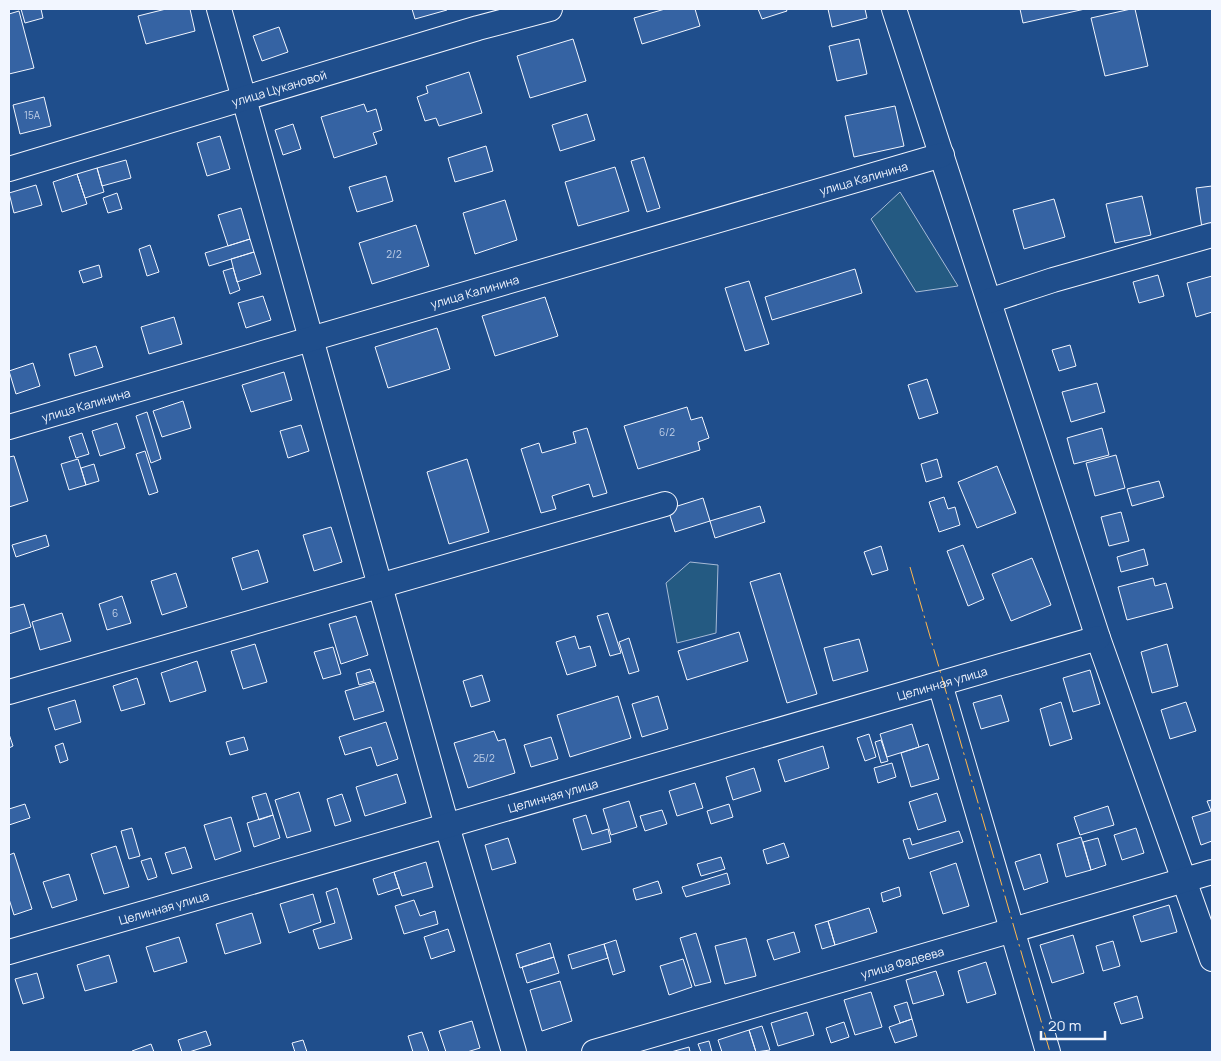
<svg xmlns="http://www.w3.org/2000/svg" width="1221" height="1061" viewBox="0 0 1221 1061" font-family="Manrope,sans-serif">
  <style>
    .green { fill: #245a82; stroke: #a8bbd7 }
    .building { fill: #3563a3; stroke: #f2f6ff }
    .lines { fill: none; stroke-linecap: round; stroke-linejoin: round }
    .minor-casing { stroke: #f2f6ff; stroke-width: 26 }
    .minor { stroke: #1f4e8c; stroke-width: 24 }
    .power { stroke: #ffb74d; stroke-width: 1; stroke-dasharray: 18 4 2.5 4; stroke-linecap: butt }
    .labels { text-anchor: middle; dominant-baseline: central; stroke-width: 4; stroke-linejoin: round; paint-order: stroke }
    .number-label { font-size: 10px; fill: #c3d1e8 }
    .street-label { font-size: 12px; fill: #f2f6ff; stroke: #1f4e8c }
  </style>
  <rect width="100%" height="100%" fill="#1f4e8c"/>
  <path class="green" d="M900,192L958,286L916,292L871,219Z
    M690,562L718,565L716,633L677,643L666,583Z"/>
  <path class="building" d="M21,9H41L43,18L25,23Z
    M166,9H190L195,31L146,44L138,16Z
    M412,9H446L447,10L415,19Z
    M665,9H695L700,26L642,44L634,18Z
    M758,9H786L787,11L762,19Z
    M828,9H865L867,18L832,27Z
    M1020,9H1085L1023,23Z
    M1131,9H1135L1148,66L1105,76L1091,18Z
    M19,11L34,68L9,74V14Z
    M279,27L288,52L262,61L253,36Z
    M573,39L586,81L530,98L517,56Z
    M859,39L867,74L837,81L829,46Z
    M469,72L482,113L439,126L436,118L425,121L417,97L428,93L426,86Z
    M44,97L51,126L20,134L13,105Z
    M364,104L367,112L376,109L382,130L373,133L377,144L334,158L321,117Z
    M895,106L904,146L854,157L845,116Z
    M587,114L595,140L560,151L552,125Z
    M293,124L301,149L283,155L275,130Z
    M220,136L230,169L207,176L197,143Z
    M486,146L493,171L455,182L448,158Z
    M644,157L660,208L647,212L631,161Z
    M126,160L131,178L102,186L97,168Z
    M615,167L629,211L578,226L565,182Z
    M97,168L104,192L85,198L77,174Z
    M77,174L87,204L62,212L53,182Z
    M386,176L393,201L357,212L349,187Z
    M36,185L42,205L14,213L9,193Z
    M1212,186V226L1202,228L1196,188Z
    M117,193L122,209L108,213L103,198Z
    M1142,196L1151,235L1115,243L1106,204Z
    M1054,199L1065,237L1024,249L1013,210Z
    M505,200L517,240L475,254L463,213Z
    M241,208L250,239L228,246L218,215Z
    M416,225L429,266L372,284L359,243Z
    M250,239L254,252L209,266L205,253Z
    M150,245L159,272L147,276L139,249Z
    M254,252L261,274L237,282L231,259Z
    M99,265L102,277L83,283L79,271Z
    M233,268L240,290L230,294L223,271Z
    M855,269L862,293L772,320L765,297Z
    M1158,275L1164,296L1139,303L1133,282Z
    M1212,276V312L1196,317L1187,283Z
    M749,281L769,344L745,351L725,288Z
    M263,296L271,320L246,328L238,303Z
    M545,297L558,336L495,356L482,316Z
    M174,317L182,344L149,354L141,327Z
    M437,328L450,369L388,388L375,347Z
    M1070,345L1076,366L1059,371L1052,350Z
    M96,346L103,367L75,376L69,354Z
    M33,363L40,386L16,394L9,371Z
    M284,372L292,400L251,412L242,385Z
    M927,379L938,413L919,419L908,385Z
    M1097,383L1105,412L1071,422L1062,392Z
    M183,401L191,428L162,437L153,411Z
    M687,407L691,420L702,417L709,438L698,442L700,450L638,469L624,426Z
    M147,412L161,459L151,463L136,416Z
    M117,423L125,448L100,456L92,431Z
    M301,425L309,451L288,458L280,431Z
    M587,428L607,493L593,497L589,484L552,496L556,509L541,513L521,449L539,443L542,453L576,443L573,432Z
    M1102,428L1109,455L1074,464L1067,438Z
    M82,433L89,454L76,458L69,437Z
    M145,451L158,492L149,495L136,454Z
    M1116,455L1125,488L1095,496L1086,463Z
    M14,456L28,501L9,507V457Z
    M78,459L86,485L69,490L61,464Z
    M467,459L489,532L449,544L427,472Z
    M937,459L942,477L926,482L921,464Z
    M94,464L99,481L86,485L81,468Z
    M997,466L1016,513L977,528L958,482Z
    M1159,481L1164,497L1132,506L1127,489Z
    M944,497L948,509L955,507L960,525L939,532L929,502Z
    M703,498L710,521L675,532L668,509Z
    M760,506L765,522L715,538L710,521Z
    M1121,512L1129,541L1109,546L1101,517Z
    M331,527L342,562L314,571L303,535Z
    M46,535L49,546L16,557L12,545Z
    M963,545L984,599L968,606L947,551Z
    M881,546L888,570L872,575L864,552Z
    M1144,549L1148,565L1121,572L1117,557Z
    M258,550L268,582L242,590L232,558Z
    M1032,558L1051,605L1011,621L992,574Z
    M176,573L187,607L162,615L151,581Z
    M780,573L817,694L787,703L750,582Z
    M1153,578L1155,586L1166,583L1173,608L1127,620L1118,587Z
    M122,596L131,623L107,630L99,604Z
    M24,604L31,627L9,634V608Z
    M62,613L71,641L40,650L32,622Z
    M608,613L621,653L610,656L597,616Z
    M356,616L368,655L341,664L329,624Z
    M739,632L748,661L687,680L678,651Z
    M575,636L579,649L590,646L596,666L567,675L556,642Z
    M629,638L639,671L629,674L619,642Z
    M859,639L868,671L833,681L824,648Z
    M255,644L267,682L243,689L231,651Z
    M1167,644L1178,686L1152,693L1141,652Z
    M333,647L341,674L323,679L314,652Z
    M197,661L206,691L170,702L161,673Z
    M370,669L374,681L359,685L356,673Z
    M1090,670L1100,704L1073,712L1063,678Z
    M482,675L490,701L471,707L463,681Z
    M137,678L145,704L121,711L113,686Z
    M375,682L384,711L354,720L345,691Z
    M1001,695L1009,721L981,729L973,703Z
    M618,696L631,738L570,757L557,715Z
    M658,696L668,729L642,737L632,704Z
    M75,700L81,722L55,730L48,708Z
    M1061,702L1072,739L1050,746L1040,709Z
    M1186,702L1196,731L1170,739L1161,710Z
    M386,722L398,759L377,766L371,747L345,755L339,737Z
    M912,724L919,747L887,757L880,734Z
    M494,731L498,741L505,739L515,773L468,788L454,743Z
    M9,734L13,746L9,748Z
    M869,734L876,757L865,761L857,738Z
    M244,737L248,750L230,755L226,742Z
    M551,737L558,759L531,767L524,745Z
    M881,740L888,761L881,763L875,742Z
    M63,743L68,760L60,763L55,746Z
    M928,744L939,779L911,787L901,753Z
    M823,746L829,768L785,782L778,760Z
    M892,763L896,777L878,783L874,768Z
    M754,768L761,791L733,800L726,777Z
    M397,774L406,803L365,816L356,787Z
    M695,783L703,808L677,816L669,791Z
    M299,792L311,831L287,838L275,800Z
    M266,793L273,815L259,820L252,797Z
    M937,793L946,821L918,830L909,802Z
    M342,794L351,821L335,826L327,799Z
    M1212,800V841L1201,845L1192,817L1211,811L1207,801Z
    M629,801L637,827L611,835L603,809Z
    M25,804L30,818L9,825V809Z
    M729,804L733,817L711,824L707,811Z
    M1108,806L1114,825L1080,835L1074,817Z
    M662,810L667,824L645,831L640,816Z
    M273,815L280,838L254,847L247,823Z
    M586,815L592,834L608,829L611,842L582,850L573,819Z
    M231,817L241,851L215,860L204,825Z
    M132,828L140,856L129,859L121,831Z
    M1136,828L1144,853L1122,860L1114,835Z
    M959,831L963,842L909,859L903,840L910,838L912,845Z
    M1081,837L1091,870L1066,877L1057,844Z
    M508,838L516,863L492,870L485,845Z
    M1098,838L1106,865L1091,870L1083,842Z
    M784,843L789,857L767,864L763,850Z
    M116,846L129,887L104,894L91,854Z
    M185,847L192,868L172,874L165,853Z
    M14,853L32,909L14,915L9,899V855Z
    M1040,854L1048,882L1024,890L1015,862Z
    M721,857L725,869L701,876L697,864Z
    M151,858L157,877L148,880L141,861Z
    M426,862L433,887L402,896L394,872Z
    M956,863L969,906L943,914L930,872Z
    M394,872L399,888L378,895L373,879Z
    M727,873L730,884L686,897L682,887Z
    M69,874L77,900L52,908L43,882Z
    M658,881L662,893L636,900L633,889Z
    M899,887L901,896L883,902L881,893Z
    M337,888L352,939L319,949L313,930L335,923L326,892Z
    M313,894L321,922L289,933L280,904Z
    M414,900L420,916L435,911L438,924L404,934L395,906Z
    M1169,905L1177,932L1141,942L1133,916Z
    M869,908L877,932L835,945L828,921Z
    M252,913L261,943L225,954L216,924Z
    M828,921L835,945L822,949L815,925Z
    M448,929L455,951L431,959L424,937Z
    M794,932L800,952L774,960L767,940Z
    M696,933L711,982L695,986L680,938Z
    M1073,935L1084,973L1052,983L1040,945Z
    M179,937L187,962L154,972L146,947Z
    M746,938L756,976L725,984L715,946Z
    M616,940L625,971L613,975L604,944Z
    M1113,941L1120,966L1103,971L1096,946Z
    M550,943L554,957L520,968L516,954Z
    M604,944L608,958L572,969L568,955Z
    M109,955L117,982L85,991L77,965Z
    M554,957L559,973L527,983L522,967Z
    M683,959L692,987L669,995L660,966Z
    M986,962L996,994L967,1003L958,971Z
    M936,971L944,995L913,1004L906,980Z
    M37,973L44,998L23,1004L15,979Z
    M560,981L572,1021L542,1031L530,990Z
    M871,992L882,1027L855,1035L844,1000Z
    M1137,996L1143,1018L1121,1024L1114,1003Z
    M907,1002L912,1019L900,1023L894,1006Z
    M807,1012L814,1035L778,1046L771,1023Z
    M912,1019L917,1036L895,1043L889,1027Z
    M472,1021L480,1048L467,1052H446L439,1031Z
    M844,1022L849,1037L831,1043L826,1028Z
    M762,1026L770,1050L756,1052L749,1030Z
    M749,1030L756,1052H722L718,1040Z
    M206,1031L211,1045L189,1052H182L178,1040Z
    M422,1032L429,1052H413L408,1036Z
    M303,1040L307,1052H295L292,1043Z
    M709,1041L712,1052H701L698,1044Z
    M151,1044L154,1052H133L132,1051Z
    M689,1047L690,1052H671Z"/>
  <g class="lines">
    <g class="minor-casing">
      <g id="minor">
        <path d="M219,9L447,826L514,1052"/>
        <path d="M894,9L1098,638L1212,959"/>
        <path id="s1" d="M9,169L478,28L550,9"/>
        <path d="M989,301L1053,280L1212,235"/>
        <path id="s2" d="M9,427L942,155"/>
        <path d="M940,684L1048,1052"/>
        <path d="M9,692L665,504"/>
        <path id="s3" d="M9,952L1098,638"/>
        <path id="s4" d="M594,1052L1212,872"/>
      </g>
    </g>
    <use href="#minor" class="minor"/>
    <path class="power" d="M910,567L1050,1052"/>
  </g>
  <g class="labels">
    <g class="number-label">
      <text x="32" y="115">15А</text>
      <text x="394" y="254">2/2</text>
      <text x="667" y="432">6/2</text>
      <text x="115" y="613">6</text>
      <text x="484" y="758">2Б/2</text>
    </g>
    <g class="street-label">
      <text stroke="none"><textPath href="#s1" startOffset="282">улица Цукановой</textPath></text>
      <text stroke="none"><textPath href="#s2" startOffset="890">улица Калинина</textPath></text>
      <text stroke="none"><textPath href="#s2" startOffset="485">улица Калинина</textPath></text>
      <text stroke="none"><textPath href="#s2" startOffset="80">улица Калинина</textPath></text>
      <text stroke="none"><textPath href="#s3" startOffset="971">Целинная улица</textPath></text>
      <text stroke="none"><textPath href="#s3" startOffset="566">Целинная улица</textPath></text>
      <text stroke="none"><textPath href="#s3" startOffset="161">Целинная улица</textPath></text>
      <text stroke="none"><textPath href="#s4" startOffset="321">улица Фадеева</textPath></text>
    </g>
  </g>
  <rect width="1221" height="1061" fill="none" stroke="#f2f6ff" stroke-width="20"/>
  <path d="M1041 1031v8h64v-8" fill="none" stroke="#f2f6ff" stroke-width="2.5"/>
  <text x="1048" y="1031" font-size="15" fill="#f2f6ff" stroke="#1f4e8c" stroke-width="4" paint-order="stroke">20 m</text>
</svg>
